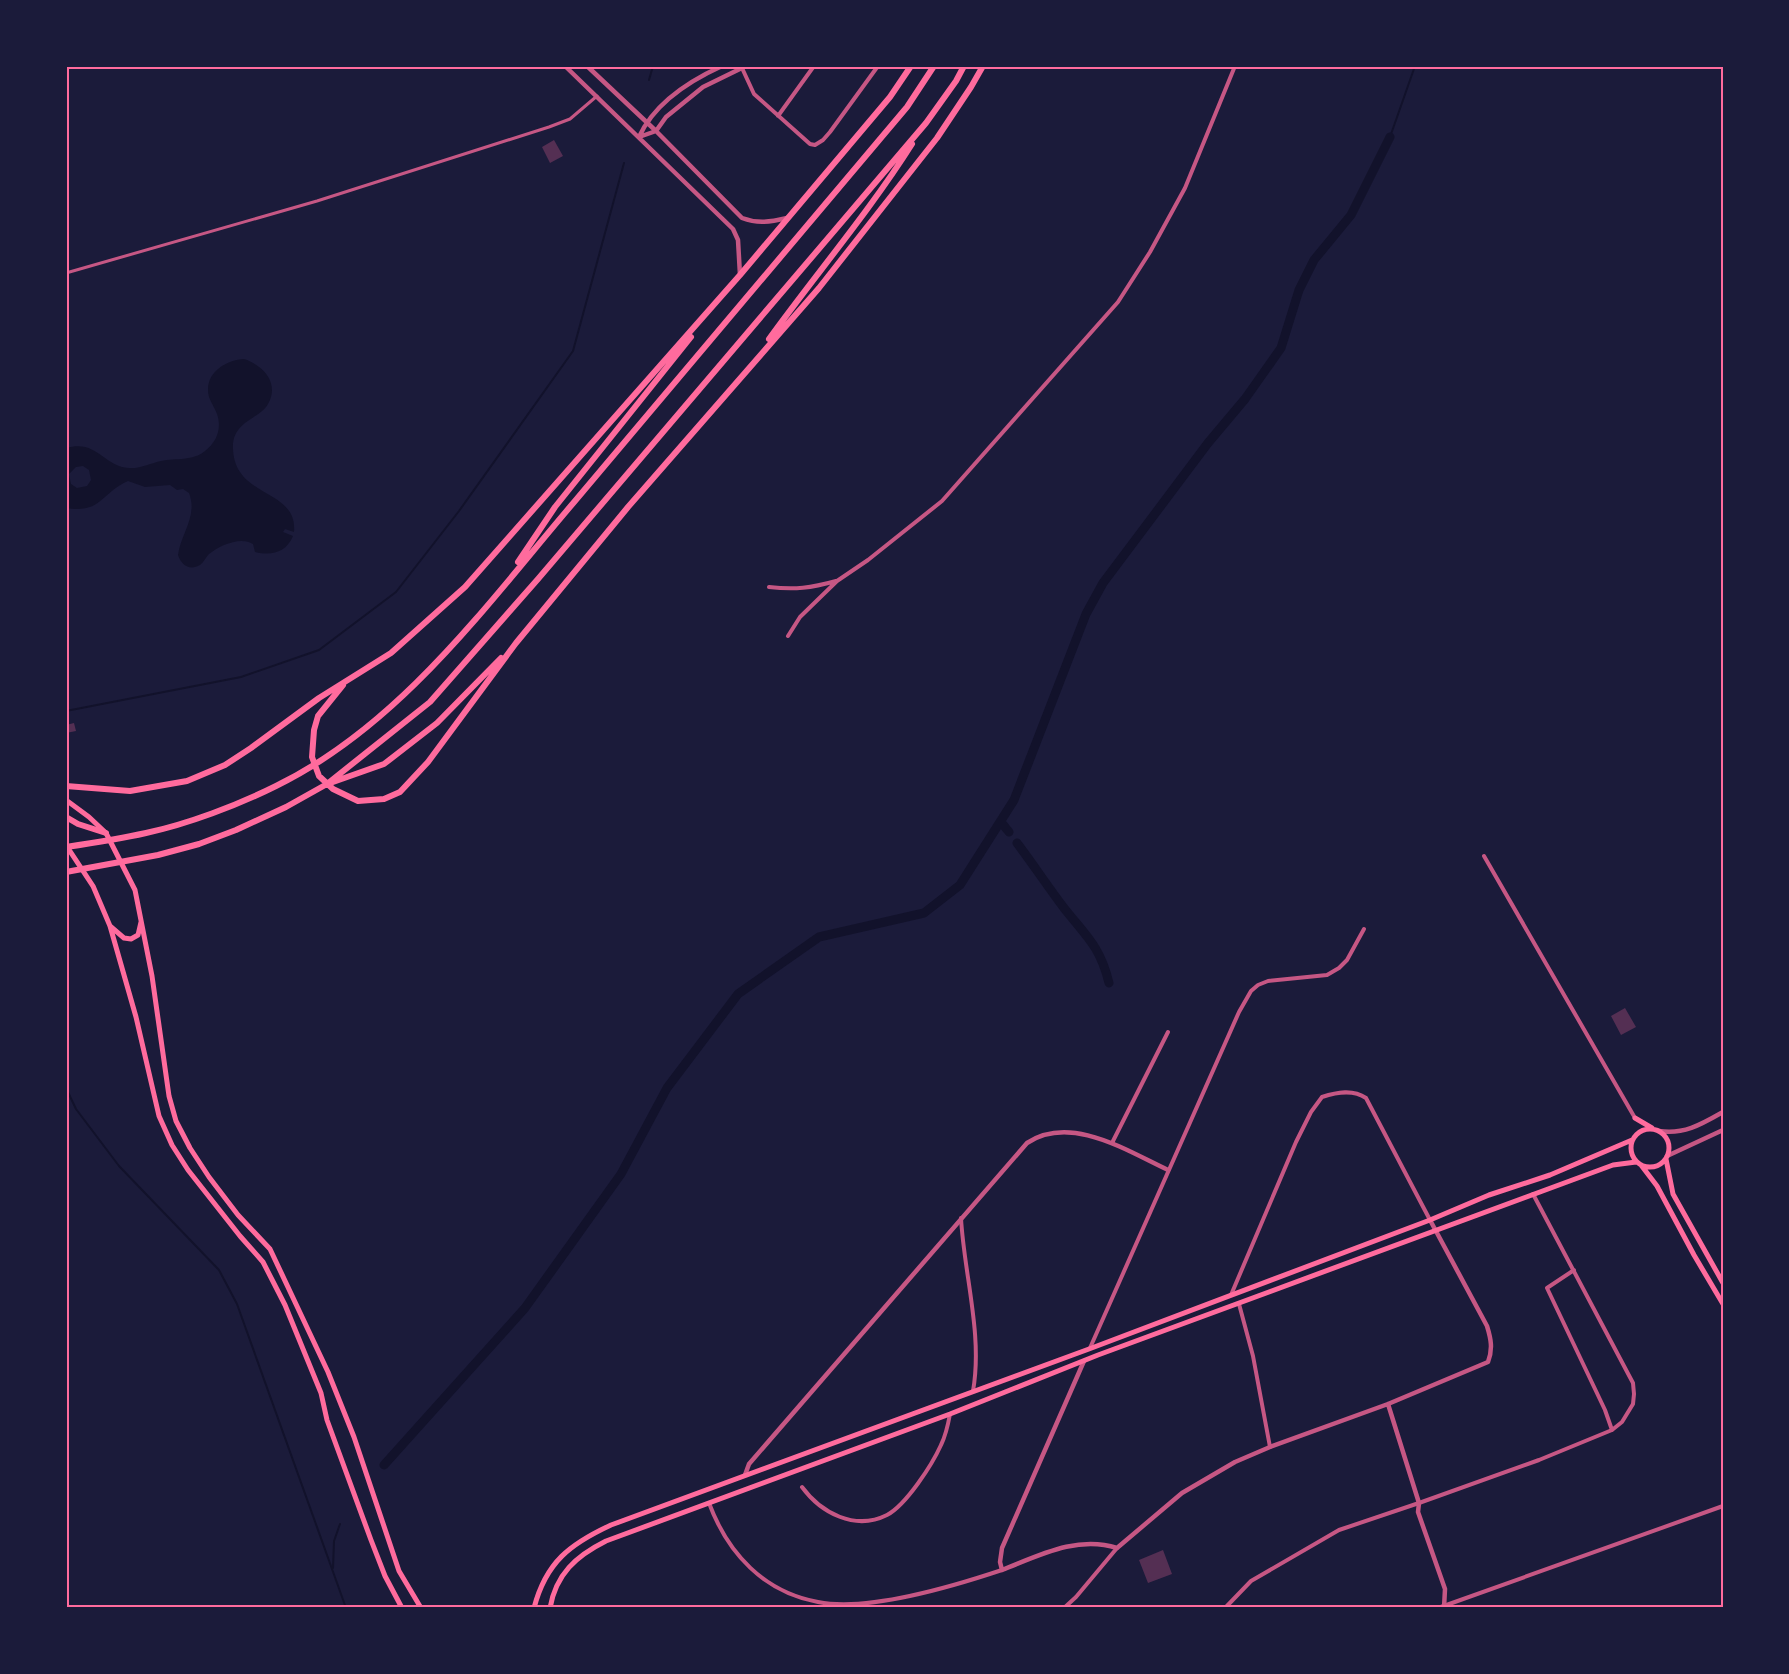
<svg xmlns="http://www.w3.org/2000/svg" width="1789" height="1674" viewBox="0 0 1789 1674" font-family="'Open Sans',sans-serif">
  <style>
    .water { fill: #12122b; fill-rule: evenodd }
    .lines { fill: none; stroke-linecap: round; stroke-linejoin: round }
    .stream { stroke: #12122b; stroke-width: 2 }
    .canal { stroke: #12122b; stroke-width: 9 }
    .building { fill: #542f53 }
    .pedestrian { stroke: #c65784; stroke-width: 3 }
    .minor { stroke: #c65784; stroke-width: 4 }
    .tertiary { stroke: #c65784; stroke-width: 4.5 }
    .secondary { stroke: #ff6b9d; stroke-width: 5 }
    .trunk { stroke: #ff6b9d; stroke-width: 6 }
    .neatline { fill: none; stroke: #ff6b9d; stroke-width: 2 }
  </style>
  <rect width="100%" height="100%" fill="#1b1b3a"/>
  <path class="water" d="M244,359C263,365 280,383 268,404C260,419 232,421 233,448C234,499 298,488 294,532L285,529L283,532L293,536C286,553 271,556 255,552L253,544C241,536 220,545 209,554C206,557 204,562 200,565C190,571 181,565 178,555C181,533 198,516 189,493L183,489L177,490L170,485L145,487L128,481C101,493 101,514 66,508V448C97,439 103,466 129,468C140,469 151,463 161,461C176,458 193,461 205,451C217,442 222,428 217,414C215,408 211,403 209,397C203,374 225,360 244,359ZM83,466L89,470L91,480L87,486L77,488L71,484L69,474L76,467Z"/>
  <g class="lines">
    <path class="stream" d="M649,80L653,66
      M1390,137L1415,66
      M66,711L241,677L319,650L396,592L459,511L573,351L624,163
      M66,1088L76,1109L119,1166L219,1270L237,1304L346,1608
      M333,1568L334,1541L340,1524"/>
    <path class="canal" d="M1001,822L1009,832
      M1017,843C1033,864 1048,887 1064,908C1086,936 1100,946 1109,983
      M384,1465L525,1308L621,1174L667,1088L738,994L819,937L924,913L960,885L1014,800L1086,614L1103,583L1208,443L1245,399L1281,348L1299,290L1314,260L1351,215L1390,137"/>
  </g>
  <path class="building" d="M554,140L563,156L550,163L542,147Z
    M74,723L76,731L66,733V725Z
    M1625,1008L1636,1027L1621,1035L1611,1016Z
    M1163,1550L1172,1574L1148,1583L1139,1560Z"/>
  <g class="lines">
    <path class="pedestrian" d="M66,273L317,201L549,127L570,119L597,96"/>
    <path class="minor" d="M742,68L754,94L810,144L815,145L823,140L830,132L878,66
      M778,116L814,66
      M769,587C795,590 811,588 836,581
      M788,636L800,617L837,581L868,560L942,501L1118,302L1150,252L1185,188L1235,66
      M1484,856L1635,1118
      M1112,1143L1168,1032
      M961,1218C964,1274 983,1335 973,1391
      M1574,1270L1547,1288L1605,1410L1612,1430
      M1231,1295L1296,1142L1311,1112L1322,1097C1337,1092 1353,1089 1366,1098L1430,1220
      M1239,1304L1253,1356L1270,1447
      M1090,1348L1239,1012L1251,991L1258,985L1268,981L1327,975L1339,968L1347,960L1364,929
      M802,1487C821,1513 855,1531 887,1515C906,1505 932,1465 941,1445C946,1435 948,1425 950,1414
      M709,1503C728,1554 764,1592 818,1602C867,1612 954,1586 1002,1570
      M1064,1608L1076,1597L1117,1548
      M1225,1608L1251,1581L1339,1530L1419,1503L1539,1460L1612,1430L1622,1422L1633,1404L1634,1394L1633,1383L1533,1194
      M1438,1608L1723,1506"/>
    <path class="tertiary" d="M565,66L733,229L738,240L740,275
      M587,66L656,131L742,218C758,224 770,222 787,218
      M639,137L656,131L666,117L703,87L746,66
      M639,137C654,104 689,81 722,66
      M1659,1131C1684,1135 1702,1124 1723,1112
      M1667,1156L1723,1130
      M1084,1361L1002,1548L1000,1562L1002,1570C1038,1556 1077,1535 1117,1548L1182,1493L1235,1462L1270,1447L1388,1404L1488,1362C1493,1349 1491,1339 1487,1326L1430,1220
      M1388,1404L1419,1503L1418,1512L1445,1589L1444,1608
      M745,1475L749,1464L1027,1143C1071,1114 1127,1151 1168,1170"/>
    <path class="secondary" d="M66,800L89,817L106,833L135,890L152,976L169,1096L176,1121L190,1148L209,1177L238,1215L270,1249L328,1372L354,1437L399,1571L421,1608
      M66,845L93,886L110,926L136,1017L159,1116L172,1145L188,1170L240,1236L263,1262L285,1305L321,1393L327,1420L371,1540L385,1576L402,1608
      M110,926L124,938L131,939L138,935L141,922
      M1635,1118L1652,1128
      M1631 1148a19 19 0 1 1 38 0a19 19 0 1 1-38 0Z
      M1666,1159L1673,1194L1723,1283
      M1641,1165L1657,1186L1694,1255L1723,1304
      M534,1608C546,1562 570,1544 611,1525L1089,1349L1430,1220L1489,1195L1550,1175L1632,1140
      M550,1608C556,1574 576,1556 606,1541L950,1414L1098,1355L1613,1165L1636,1162"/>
    <path class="trunk" d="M769,339C816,274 869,212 912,144
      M518,562L555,507L691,337
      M343,685L318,716L314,730L312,757L319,776L333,789L358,801L384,799L400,792L428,762L516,643L628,507L819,288L937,138L971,87L983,66
      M333,782L384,764L437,723L501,658
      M66,786L130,791L187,781L225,765L251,748L319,698L391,653L465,587L740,275L890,97L911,66
      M66,817L78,824L106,833
      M66,847C93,843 119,839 146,833C188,824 238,805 276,786C401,725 487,604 575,501C687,370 796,237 907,107L934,66
      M66,872L158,855L199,844L236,830L286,807L327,784L430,702L538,579L926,123L956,81L964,66"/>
  </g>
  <rect width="1789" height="1674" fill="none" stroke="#1b1b3a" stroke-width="135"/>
  <rect x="68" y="68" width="1654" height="1538" class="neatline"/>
</svg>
